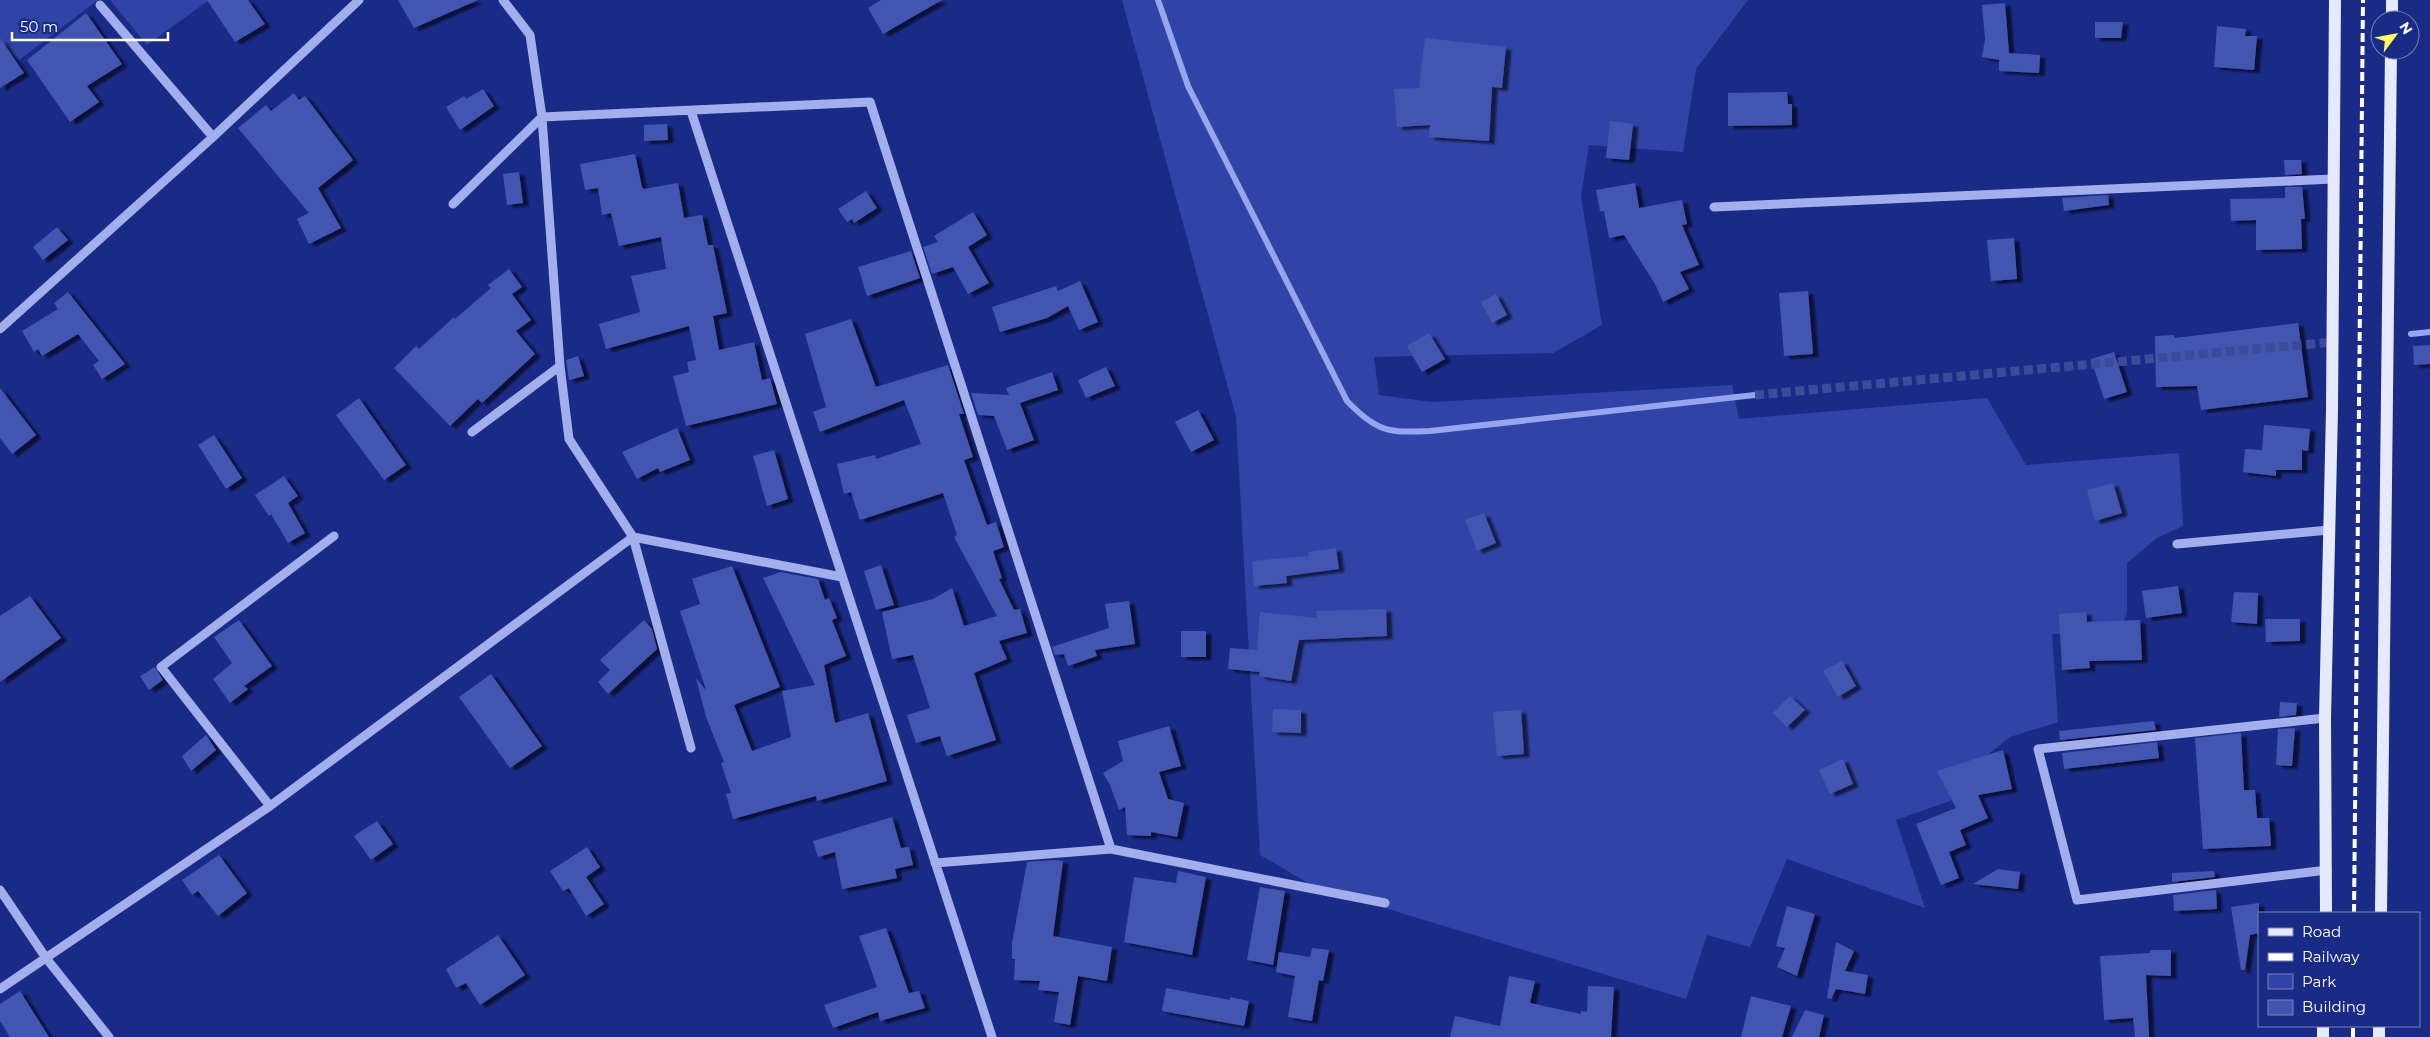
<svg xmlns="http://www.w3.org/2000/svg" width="2430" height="1037" viewBox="0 0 2430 1037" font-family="Montserrat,sans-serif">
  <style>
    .green { fill: #3044a7 }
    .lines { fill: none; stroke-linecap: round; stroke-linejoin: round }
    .stream { stroke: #95a5ee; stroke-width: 6 }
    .building { fill: #4354b0; filter: url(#shadow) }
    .minor-tunnel { stroke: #3c4b99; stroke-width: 9; stroke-dasharray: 9 4.5; stroke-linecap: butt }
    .minor { stroke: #a2afec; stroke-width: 9 }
    .major { stroke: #e7eaff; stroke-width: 12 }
    .rail { stroke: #fff; stroke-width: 4; stroke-dasharray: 9 4; stroke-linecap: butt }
  </style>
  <defs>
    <filter id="shadow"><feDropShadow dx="5.5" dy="3" stdDeviation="1" flood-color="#0009"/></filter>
  </defs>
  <rect width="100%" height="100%" fill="#1a2b87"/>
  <path class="green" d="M0,0H98L19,60L0,45Z
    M110,0H209L147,45Z
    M1122,0H1748L1696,69L1683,152L1589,145L1581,196L1602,325L1553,353L1374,357L1379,395L1432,402L1732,385L1739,419L1987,398L2026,465L2179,453L2183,526L2157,538L2127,563V612L2120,633L2052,634L2058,722L2010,737L1985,757L1989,787L1896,820L1925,908L1787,859L1750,947L1707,935L1686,999L1315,887L1260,855L1236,417Z"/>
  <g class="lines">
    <path class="stream" d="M1158,0L1188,86L1347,401C1377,432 1388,433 1430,431L1755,395
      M2411,334L2430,332"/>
  </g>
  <path class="building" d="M207,0H248L265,24L235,42Z
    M398,0H478L414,28Z
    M881,0H942L883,34L868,8Z
    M2005,3L2009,53L2040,55L2039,73L1999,71V60L1982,57L1985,39L1982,5Z
    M86,13L122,64L87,86L99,102L70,122L27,60Z
    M2095,22H2123L2121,38H2095Z
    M2217,26L2246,29L2245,36H2257L2254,70L2214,67Z
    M0,38L24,73L0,88Z
    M1425,38L1506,47L1502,88L1492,87L1489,141L1429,137L1430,125L1397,127L1394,89L1419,88Z
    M483,89L494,106L460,130L446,107L464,96L466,99Z
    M1787,92L1788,104H1792V125L1728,126V93Z
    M294,93L299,100L305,96L353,160L318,188L341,228L309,244L297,219L309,213L238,128L266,105L271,111Z
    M1610,121L1633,124L1629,160L1606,158Z
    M667,124L668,140L644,141V125Z
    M635,154L642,187L644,189L678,183L684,218L702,215L708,245H713L727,313L713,316L719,350L754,342L762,380L770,378L777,404L686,426L673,376L689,372L687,362L696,360L689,326L606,349L599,324L640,312L631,276L666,269L661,237L619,246L611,213L602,215L598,188L585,190L580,164Z
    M2284,160H2301L2302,174L2285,175Z
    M519,172L523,203L507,205L503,174Z
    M1635,183L1639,208L1682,200L1687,224L1682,225L1699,265L1680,272L1689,289L1663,302L1655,284L1624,235L1609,238L1604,211H1600L1596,190Z
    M2285,187H2302L2305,219H2301L2302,249L2256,250V220L2231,221L2230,199L2285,198Z
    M866,191L877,208L854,223L852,219L847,222L838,209Z
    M2108,195L2109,205L2064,211L2062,198Z
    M973,212L987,235L968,247L989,283L968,294L953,267L932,274L923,247L938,242L934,236Z
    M57,227L68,240L43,260L33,247Z
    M2014,238L2017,279L1991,281L1987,240Z
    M911,251L920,278L867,296L858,267Z
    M509,269L522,287L512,294L531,320L516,331L535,354L482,403L478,399L450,426L394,368L416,346L419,349L454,317L455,319L491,288L488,285Z
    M1080,281L1098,322L1079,330L1068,306L1047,318L1000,332L992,307L1056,286L1058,291Z
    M1808,291L1813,354L1784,356L1779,293Z
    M68,292L125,364L102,379L93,365L99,361L78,334L42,356L38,349L34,352L22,331L58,309L54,303Z
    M1496,294L1507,315L1492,323L1481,302Z
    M851,319L876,387L948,365L964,414H959L973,457L964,460L987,525L996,522L1004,547L993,551L1002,578L999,579L1014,610L1020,609L1027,633L999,641L1007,659L974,673L996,740L947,756L940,736L916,743L907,715L930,708L913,655L892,659L882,612L933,599L952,588L964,626L997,616L954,537L957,535L943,493L860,520L851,492L844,494L837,464L875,455L876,459L921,444L904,400L820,432L813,412L826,407L805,334Z
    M2298,323L2308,397L2201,410L2197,386L2156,387L2155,336L2174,335L2175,338Z
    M1429,333L1445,359L1422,372L1407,346Z
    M2430,345V364L2414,365L2413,346Z
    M2114,352L2127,392L2104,399L2091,359Z
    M578,356L584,376L569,380L566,360Z
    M1106,367L1115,386L1086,398L1078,380Z
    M1052,372L1058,390L1020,403L1034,440L1007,450L994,416L978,415L971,393L1009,395L1006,388Z
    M0,388L36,435L12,454L0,438Z
    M359,398L406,465L384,480L336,415Z
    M1198,410L1214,440L1191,452L1175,422Z
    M2264,425L2310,429L2308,451L2302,450V470H2276V476L2243,472L2245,449L2262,450Z
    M677,428L690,460L660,472L658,468L637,479L622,452Z
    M214,435L242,478L226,489L198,445Z
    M774,450L788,499L767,506L753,456Z
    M284,476L298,496L288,503L305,533L288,543L271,514L269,516L255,495Z
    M2113,483L2122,513L2095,521L2087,490Z
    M1484,513L1496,543L1477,551L1465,520Z
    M1336,548L1339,569L1286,576L1287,583L1254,586L1252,561L1309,556L1308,552Z
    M881,565L894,605L876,610L864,571Z
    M732,566L780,687L734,705L752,751L791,737L782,691L815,685L763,578L781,572L818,579L825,600L829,598L837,618L832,620L846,656L824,665L835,723L868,713L887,781L817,801L816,796L733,819L726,794L731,793L721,763L724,762L706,717L696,678L706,690L680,611L700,604L692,579Z
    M2178,586L2182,613L2146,618L2142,591Z
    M2234,592L2258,593L2257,624L2231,622Z
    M30,596L61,638L0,682V616Z
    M1129,601L1135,644L1095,650L1097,656L1068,666L1064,654L1055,655L1052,647L1109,628L1105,604Z
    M1386,609L1387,636L1299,640L1291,681L1259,676L1260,672L1228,669L1230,648L1257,650L1260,612L1317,618L1316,611Z
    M2086,612L2087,622L2140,620L2142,660L2089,661L2090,668L2062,670L2059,614Z
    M2265,619H2300V641L2266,642Z
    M239,620L272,666L244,686L248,689L230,703L213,679L232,663L214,637Z
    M644,620L652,629L657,649L608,694L598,682L610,670L600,660Z
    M1181,631H1206V657H1181Z
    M1842,661L1856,686L1838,697L1823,671Z
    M155,667L163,680L149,690L140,676Z
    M491,674L542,746L510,768L459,697Z
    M1790,696L1805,710L1787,727L1773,713Z
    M2280,702L2297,703L2296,715L2279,717Z
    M1273,709L1301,710V733L1272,732Z
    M1521,710L1524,754L1497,756L1493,712Z
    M2154,721L2156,730L2060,740L2059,731Z
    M1169,726L1181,766L1159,772L1168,799L1184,803L1177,837L1151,832V836L1127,835L1125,807L1119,810L1110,785L1103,773L1123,761L1118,741Z
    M2295,728L2292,766L2276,765L2278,729Z
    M2241,733L2244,790H2255L2257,818H2269L2271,846L2203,849L2195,738Z
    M206,735L216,750L191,771L182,756Z
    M2157,742L2159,758L2064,769L2062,753Z
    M2003,750L2012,789L1978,795L1988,818L1960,830L1966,845L1949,852L1959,878L1941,885L1916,824L1956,808L1937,771Z
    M1843,759L1853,784L1830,794L1819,770Z
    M892,817L901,848L909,847L913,865L895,869L897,878L842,889L835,852L818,857L813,841Z
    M377,821L393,844L371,860L354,836Z
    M587,847L600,867L586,877L604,904L586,916L569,888L563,891L550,871Z
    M219,855L247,893L218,916L198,891L192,895L182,880Z
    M1055,860L1063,861L1053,936L1112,947L1107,981L1078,976L1070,1025L1054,1022L1059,992L1038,990L1040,981L1014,980L1015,959H1012V943L1027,862Z
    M1998,869L2020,872L2018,889L1973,884Z
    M1178,871L1206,877L1192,955L1124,942L1134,877L1176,883Z
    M2214,871L2215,877L2172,882V873Z
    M1260,887L1285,891L1273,965L1247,960Z
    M2216,890L2217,909L2174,911L2173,895Z
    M2259,903V933L2250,935L2245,970H2241L2231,907Z
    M1787,906L1815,914L1797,976L1777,967L1785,948L1776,946Z
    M886,928L909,993L919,991L925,1008L880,1021L878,1012L833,1028L824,1005L877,987L859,936Z
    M498,935L525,975L480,1005L466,983L456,988L446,969Z
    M1836,942L1854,951L1845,971L1868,975L1865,994L1836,989L1831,999L1827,998Z
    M1312,948L1329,950L1323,981L1319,980L1312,1021L1288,1017L1295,976L1276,972L1279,952L1310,957Z
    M2150,950H2171V976L2146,975L2149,1037H2135L2133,1018L2104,1020L2100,956L2150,953Z
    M1509,976L1535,981L1530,1003L1581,1014V1011L1587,1012L1588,986L1614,987L1611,1037H1450L1455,1016L1500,1026Z
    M1166,988L1230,1000V997L1249,1001L1244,1026L1162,1011Z
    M20,991L49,1037H10L0,1021V1004Z
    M1751,996L1791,1006L1782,1037H1741Z
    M1805,1010L1824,1015L1819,1037H1792Z"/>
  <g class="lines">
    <path class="minor-tunnel" d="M1755,395L2333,342"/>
    <path class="minor" d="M503,0L530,35L542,117L560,366L569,439L633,537L691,748
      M100,5L213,137
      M691,111L992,1037
      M453,204L542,117L870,102L1111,849
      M1714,207L2333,179
      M0,329L213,137L359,0
      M472,432L560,366
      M2177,544L2329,530
      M2325,718L2038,749L2077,900L2327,870
      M270,806L161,667L334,536
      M935,863L1111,849L1385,903
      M0,890L46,958L109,1037
      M0,989L270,806L633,537L842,577"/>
    <path class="major" d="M2392,20V0
      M2326,913L2325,718L2332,410L2335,0
      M2381,913L2391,50
      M2323,1037V1026
      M2379,1037V1026"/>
    <path class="rail" d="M2354,913L2363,0
      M2353,1037V1026"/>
  </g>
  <rect x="2258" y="912" width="162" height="115" fill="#1a2b87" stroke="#7680b7"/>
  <rect x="2268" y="928" width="25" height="8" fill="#e7eaff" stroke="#7680b7"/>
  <text x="2302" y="937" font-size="15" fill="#ffffff">Road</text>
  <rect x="2268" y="953" width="25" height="8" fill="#ffffff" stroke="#7680b7"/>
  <text x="2302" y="962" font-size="15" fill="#ffffff">Railway</text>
  <rect x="2268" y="974" width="25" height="15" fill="#3044a7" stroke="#7680b7"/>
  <text x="2302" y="987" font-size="15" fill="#ffffff">Park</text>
  <rect x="2268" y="1000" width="25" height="15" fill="#4354b0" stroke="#7680b7"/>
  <text x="2302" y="1012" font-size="15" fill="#ffffff">Building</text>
  <g transform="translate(2395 35) rotate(58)"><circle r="24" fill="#1a2b87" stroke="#7680b7"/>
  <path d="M0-4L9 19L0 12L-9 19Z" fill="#fefd5e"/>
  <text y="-8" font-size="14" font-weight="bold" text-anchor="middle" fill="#ffffff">N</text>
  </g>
  <path d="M12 32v8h156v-8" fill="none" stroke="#ffffff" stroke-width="2.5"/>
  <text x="20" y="32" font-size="15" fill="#ffffff" stroke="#1a2b87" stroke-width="4" paint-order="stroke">50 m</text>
</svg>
